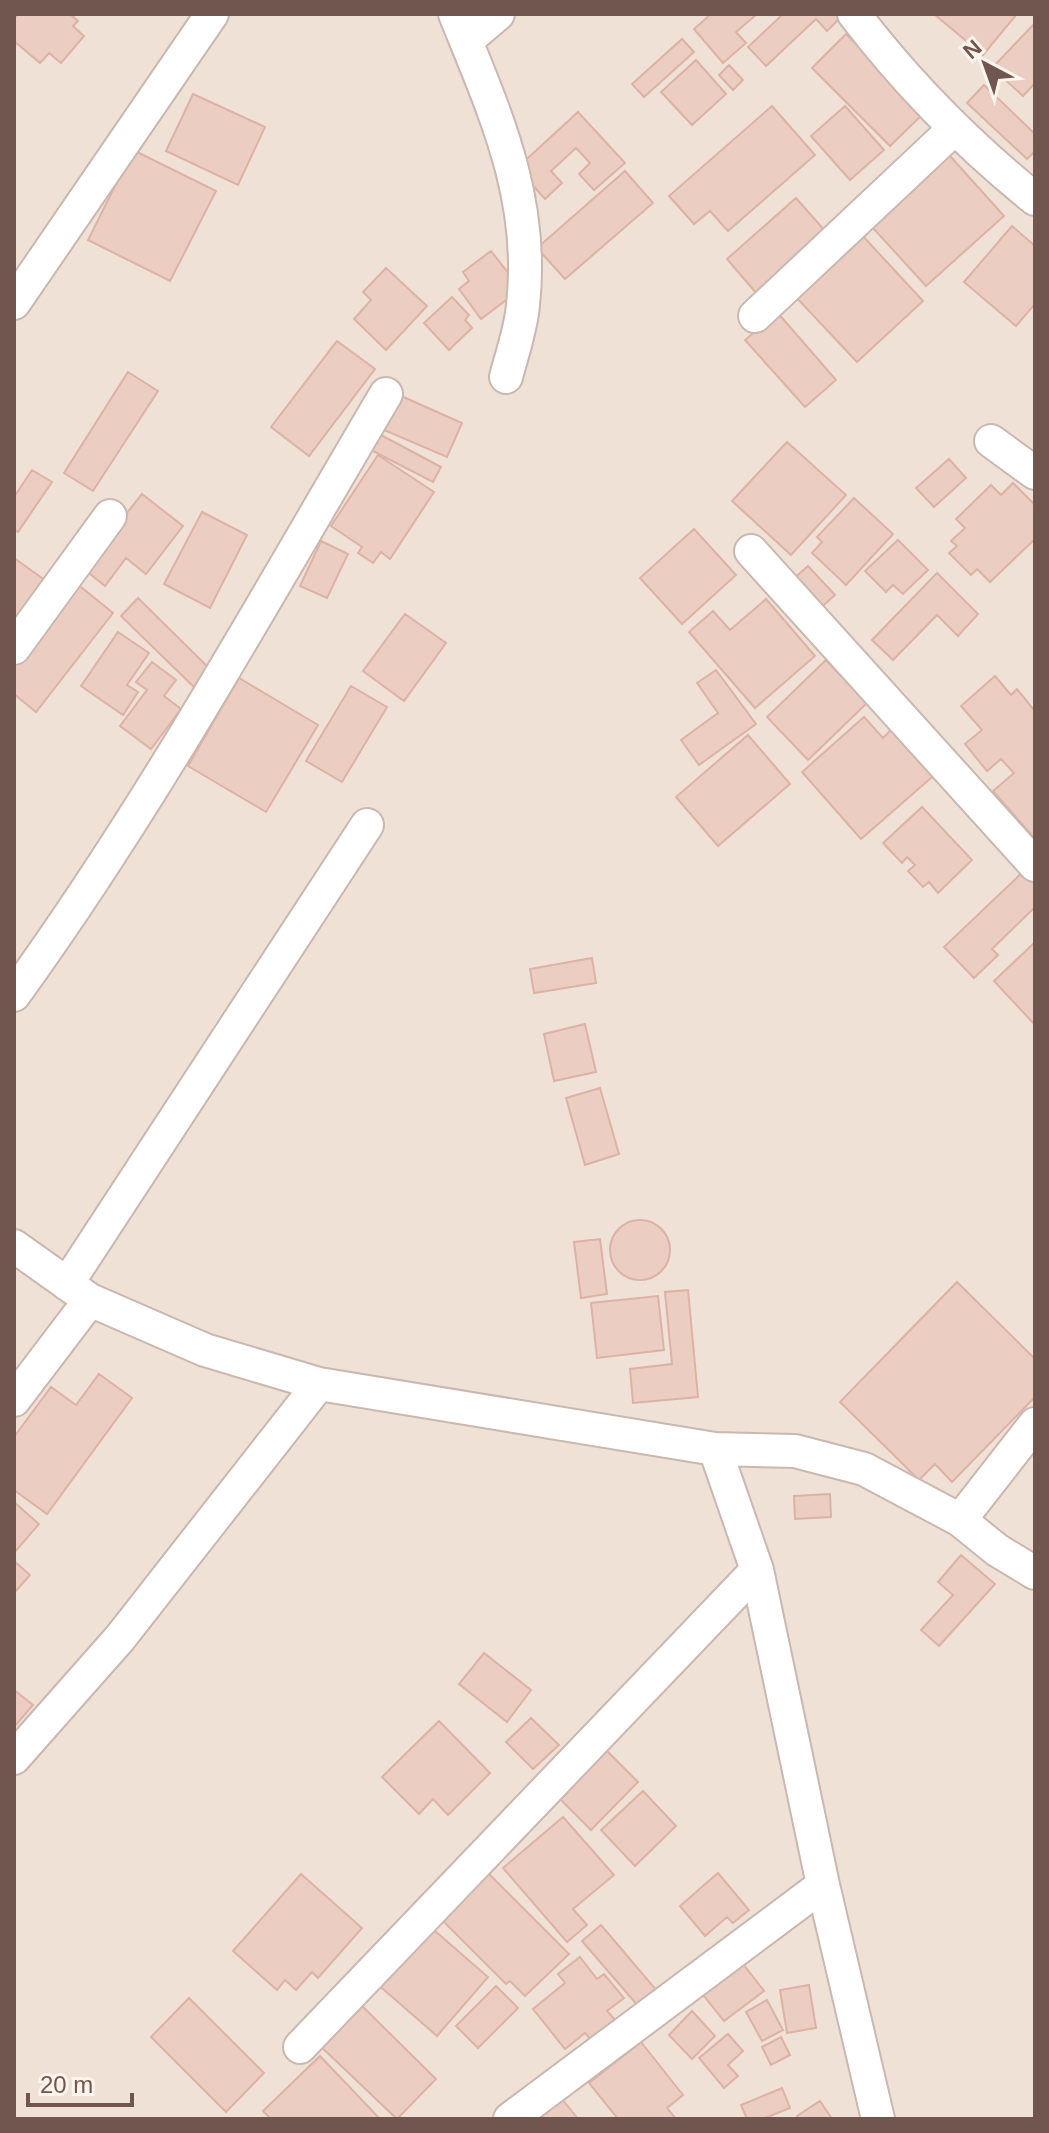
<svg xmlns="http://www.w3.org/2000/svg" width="1049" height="2133" viewBox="0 0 1049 2133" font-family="Arial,sans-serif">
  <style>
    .residential { fill: #f0e1d7 }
    .building { fill: #eccdc2; stroke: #ddb2a5; stroke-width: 2 }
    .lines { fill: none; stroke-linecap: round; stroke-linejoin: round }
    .street-casing { stroke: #cab7af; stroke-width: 36 }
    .street { stroke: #fff; stroke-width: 32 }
  </style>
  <rect width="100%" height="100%" fill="#faf0e7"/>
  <path class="residential" d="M14,14H1035V2119H14Z"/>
  <path class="building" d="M18,14H70L78,21L73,26L84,36L61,63L49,53L40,63L14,41V19Z
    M711,14H757L736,32L746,43L723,63L694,29Z
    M783,14H844L827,31L816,19L766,66L748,47Z
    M934,14H1017L983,55Z
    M1035,23V83L1023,96L992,68Z
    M846,34L925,112L890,146L812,68Z
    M682,39L694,52L644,97L632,84Z
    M696,60L726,94L692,125L661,92Z
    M729,65L743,80L733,90L719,75Z
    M984,85L1035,134V151L1027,159L967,103Z
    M193,94L265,127L238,185L166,151Z
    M772,106L815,155L728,231L710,211L694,224L669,196Z
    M845,106L884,150L850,180L811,136Z
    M578,112L625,163L594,190L579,174L590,163L576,148L551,171L562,183L545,199L517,168Z
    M941,146L1004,216L926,286L863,217Z
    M133,150L216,191L170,281L88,240Z
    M625,171L653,203L565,279L537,248Z
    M796,198L826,232L757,294L727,259Z
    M1012,226L1035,246V304L1016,326L964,282Z
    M860,233L923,301L857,362L794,295Z
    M491,251L521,289L481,319L459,289L469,281L463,272Z
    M386,268L427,306L386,350L354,319L371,300L363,292Z
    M452,297L469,315L465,320L472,328L449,350L424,323Z
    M777,312L836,380L805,407L745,340Z
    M337,341L375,369L309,456L271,427Z
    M128,372L158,391L93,491L64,473Z
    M399,395L462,423L447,457L384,430Z
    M379,434L441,467L433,482L371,450Z
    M787,442L846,495L791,555L732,501Z
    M378,455L434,492L390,559L381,552L373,563L358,553L362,547L331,526Z
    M949,459L966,478L934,507L916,488Z
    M32,470L52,482L18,532L14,530V497Z
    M1013,483L1035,505V539L990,582L977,569L971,575L949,553L957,546L951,541L965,528L956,519L991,485L1001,495Z
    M142,494L183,526L146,574L126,558L105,586L83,568Z
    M854,498L893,534L846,585L812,553L822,542L817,537Z
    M202,512L247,535L210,608L164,584Z
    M694,529L736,575L682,624L640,578Z
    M898,540L928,570L903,594L893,585L886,592L865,571Z
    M321,541L348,554L327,598L300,586Z
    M14,558L49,583L14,632Z
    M808,566L835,595L817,611L791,581Z
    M937,573L978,614L958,636L937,615L893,660L872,640Z
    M76,583L113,613L36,712L14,694V661Z
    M138,598L214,673L197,690L121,616Z
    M766,599L815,656L755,708L689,632L713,611L730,630Z
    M405,614L446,643L404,701L363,671Z
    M118,632L149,653L127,685L138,692L123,715L81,686Z
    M826,660L867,703L808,760L767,717Z
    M152,662L176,680L164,696L181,709L151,749L120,726L147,690L136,682Z
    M716,670L756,724L699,765L681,740L718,713L697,683Z
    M995,676L1011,695L1017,689L1035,711V839L993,791L1014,773L1001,759L987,771L965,744L982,730L961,706Z
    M239,678L318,725L266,812L188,766Z
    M351,686L387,707L342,782L306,761Z
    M864,717L883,738L897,724L939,771L861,839L802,772Z
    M748,735L790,784L718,846L676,797Z
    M922,807L972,860L938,893L929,882L923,887L908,871L915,865L907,857L902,863L883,843Z
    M1028,867L1035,874V907L992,949L998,955L974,978L944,947Z
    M1035,942V1025L994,981Z
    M592,958L596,983L534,993L530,969Z
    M585,1024L596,1072L554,1081L544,1034Z
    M600,1088L619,1154L585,1165L566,1098Z
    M610 1250a30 30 0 1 1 60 0a30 30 0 1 1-60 0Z
    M600,1239L607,1294L581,1298L574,1242Z
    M957,1282L1035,1359V1397L952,1482L935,1464L919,1480L840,1402Z
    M688,1290L698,1397L633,1403L630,1369L672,1364L665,1292Z
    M658,1296L664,1350L597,1358L591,1303Z
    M99,1374L132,1398L47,1514L14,1490V1437L51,1387L76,1405Z
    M830,1494L831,1517L795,1519L794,1496Z
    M14,1502L39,1524L14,1553Z
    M961,1555L995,1584L939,1646L921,1630L953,1595L938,1582Z
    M14,1561L30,1575L14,1593Z
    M484,1653L531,1690L507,1722L459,1684Z
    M14,1690L33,1705L14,1727Z
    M531,1718L559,1745L533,1769L506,1742Z
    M439,1721L490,1773L448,1815L433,1799L419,1814L382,1777Z
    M603,1747L638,1782L591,1830L556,1795Z
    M643,1791L676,1826L635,1866L601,1830Z
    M563,1817L614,1875L573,1909L587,1925L567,1942L503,1868Z
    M488,1855L498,1865L489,1874L569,1954L525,1996L510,1981L506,1984L432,1910Z
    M718,1873L749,1910L733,1923L727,1917L705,1936L680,1906Z
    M301,1874L362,1928L318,1978L312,1972L296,1990L285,1980L277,1990L233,1951Z
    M427,1924L488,1977L437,2036L376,1983Z
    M601,1925L658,1992L639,2007L582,1941Z
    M580,1957L597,1979L604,1974L624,1998L607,2011L617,2022L593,2042L585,2033L565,2049L533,2009L565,1983L558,1974Z
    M740,1960L764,1991L724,2021L700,1991Z
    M809,1985L816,2028L787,2033L780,1990Z
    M496,1986L518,2008L478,2048L456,2026Z
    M189,1998L264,2073L226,2112L151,2037Z
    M767,2000L783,2030L762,2041L746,2012Z
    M357,2001L436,2079L397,2119L316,2042Z
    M692,2011L715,2036L692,2059L669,2035Z
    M728,2034L743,2051L728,2065L738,2076L724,2088L699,2058Z
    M781,2037L790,2055L771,2065L762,2047Z
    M641,2042L683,2095L667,2108L676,2119H618L589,2083Z
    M320,2056L380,2119H271L263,2111Z
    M782,2088L790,2108L763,2119H747L741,2105Z
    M562,2099L578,2119H536Z
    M820,2101L832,2119H799L797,2116Z"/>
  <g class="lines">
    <g class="street-casing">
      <path id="street" d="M455,14C494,111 535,197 523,305C521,329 512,354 506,377
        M854,14C906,82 968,145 1035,199
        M466,41L498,14
        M14,303L212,14
        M755,316L955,128
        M991,441L1035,473
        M751,551L1035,865
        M14,648L110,516
        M14,995C152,804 266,597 386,394
        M14,1246L90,1300L205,1350L319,1384L715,1449L795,1451L864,1469L960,1520L997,1550L1035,1573
        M67,1284L367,825
        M14,1400L90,1300
        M715,1449L757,1570L823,1885L878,2119
        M960,1520L1035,1424
        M14,1758L120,1638L319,1384
        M300,2047L757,1570
        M510,2119L823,1885"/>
    </g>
    <use href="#street" class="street"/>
  </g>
  <rect width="1049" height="2133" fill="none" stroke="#70564f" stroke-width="32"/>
  <g transform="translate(985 64) rotate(319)" stroke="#fdf4ed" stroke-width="6" paint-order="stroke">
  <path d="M0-6L14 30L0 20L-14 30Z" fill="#70564f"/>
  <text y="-12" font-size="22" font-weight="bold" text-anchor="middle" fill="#70564f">N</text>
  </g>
  <path d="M28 2093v12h104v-12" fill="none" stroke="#70564f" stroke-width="4"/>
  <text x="40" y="2093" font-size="24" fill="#70564f" stroke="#fdf4ed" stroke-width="6" paint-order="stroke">20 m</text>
</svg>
